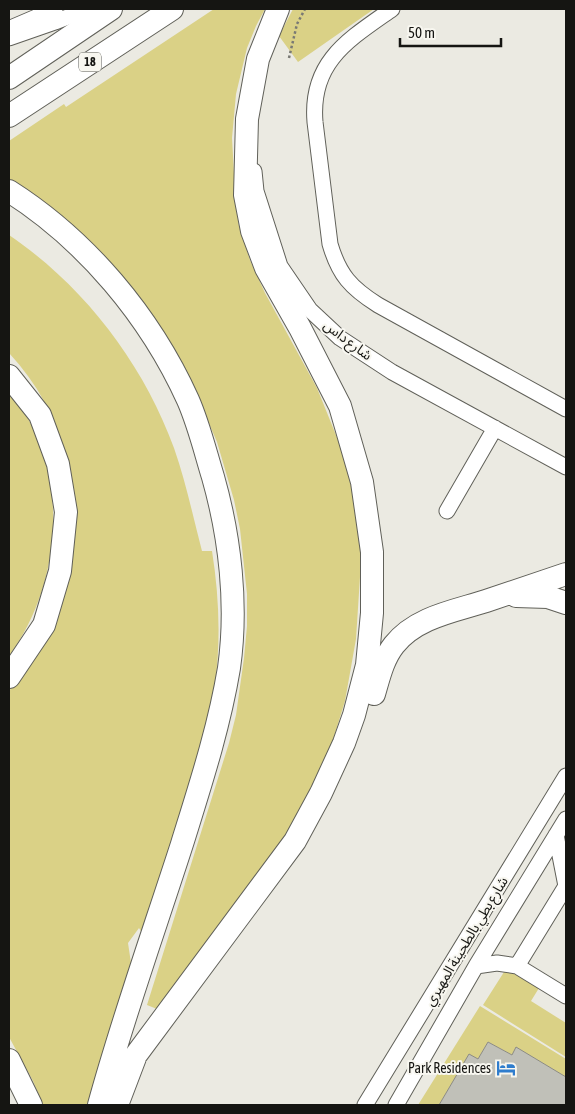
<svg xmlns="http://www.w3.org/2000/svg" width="575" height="1114" viewBox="0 0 575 1114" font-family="'Asap Condensed','Noto Sans Arabic',sans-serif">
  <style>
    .green { fill: #dad186 }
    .building { fill: #c0c0b8; stroke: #8c8b84 }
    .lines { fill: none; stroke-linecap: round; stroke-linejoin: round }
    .minor-casing { stroke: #606059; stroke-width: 17 }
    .highway-casing { stroke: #606059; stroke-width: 24 }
    .path { stroke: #797974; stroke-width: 2.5; stroke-dasharray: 2.5 2.5; stroke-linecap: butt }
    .minor { stroke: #fff; stroke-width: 15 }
    .highway { stroke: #fff; stroke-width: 22 }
    .labels { text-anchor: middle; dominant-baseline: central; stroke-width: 4; stroke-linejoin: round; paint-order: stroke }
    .shield { fill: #f8f7f0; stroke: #595955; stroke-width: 1 }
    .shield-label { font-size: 12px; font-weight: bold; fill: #151512 }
    .street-label { font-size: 14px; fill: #151512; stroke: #f8f7f0 }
    .poi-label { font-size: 14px; fill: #151512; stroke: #f8f7f0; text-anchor: end }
  </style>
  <rect width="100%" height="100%" fill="#ebeae2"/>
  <path class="green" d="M214,9H265L256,26L247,48L236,94L232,138L236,209L239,226L250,260L265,293L317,388L338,440L346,465L358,515L360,546V577L356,639L345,701L326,763L281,844L157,1009L147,1005L229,743L236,715L244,658L247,626V594L240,529L234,500L217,442L192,384L9,181V141L64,104L66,107Z
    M293,9H374L298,62L279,36Z
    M9,235C84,286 143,363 174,448C186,482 193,517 202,551H212C219,595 221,639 215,684C209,724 196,763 184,802C170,845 156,889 142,933L139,928L128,943L131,963L87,1105H43L33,1081L9,1037V691L36,657L67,458C56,418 37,383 9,353Z
    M9,390C15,398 21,406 26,415C70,488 58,590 9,656Z
    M504,972H512L539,988L531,1001L566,1023V1057L483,1005Z
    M480,1006L566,1059V1077L517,1048L512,1055L488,1042L478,1059L469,1055L439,1105H418Z"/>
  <path class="building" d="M488,1042L512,1055L516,1047L566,1077V1105H439L469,1054L478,1059Z"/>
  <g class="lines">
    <g class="minor-casing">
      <path id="minor" d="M392,9C348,40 310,62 315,122L330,244C339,275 351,288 378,305L566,409
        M13,27L55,9
        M9,38L55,22L88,9
        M254,171L256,191L280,266L310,310L340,338L392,372L566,467
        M447,511L495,428
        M556,835L566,886
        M566,886L517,966L566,996
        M476,966L497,963L517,966
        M365,1105L566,776
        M396,1105L476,966L566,819"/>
    </g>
    <g class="highway-casing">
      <path id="highway" d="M9,78L111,9
        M9,116L172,9
        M9,191C86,240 150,316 188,400C199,425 205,451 213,477C230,537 238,605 229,668C219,728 200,786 182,844C154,931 123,1017 99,1105
        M9,376L40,415L58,464L66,512L60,571L44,625L9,677
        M516,596L548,597L566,603
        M374,694C379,677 383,659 394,645C416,617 455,611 486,601C513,592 540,583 566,574
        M9,1060L31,1105
        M117,1105L136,1055L295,841L321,793L344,743L354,715L367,665L372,613V552L362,482L340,406L300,328L266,268L252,231L245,195L247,119L258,59L278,9"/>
    </g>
    <path class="path" d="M289,58L297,24L305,9"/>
    <use href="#minor" class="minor"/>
    <use href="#highway" class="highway"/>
  </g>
  <defs>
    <g id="hotel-bare" transform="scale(1.5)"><path d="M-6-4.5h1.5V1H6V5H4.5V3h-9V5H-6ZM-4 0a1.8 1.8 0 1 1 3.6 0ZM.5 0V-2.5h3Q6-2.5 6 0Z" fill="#2f7dcd" stroke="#f8f7f0" stroke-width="2.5" paint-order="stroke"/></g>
  </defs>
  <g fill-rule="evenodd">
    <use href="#hotel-bare" x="506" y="1068"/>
  </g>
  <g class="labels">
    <rect class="shield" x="79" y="52.5" width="22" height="19" rx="4"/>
    <g class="shield-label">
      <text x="90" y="62">18</text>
    </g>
    <g class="street-label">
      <text transform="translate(348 340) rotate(37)">شارع داس</text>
      <text transform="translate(466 941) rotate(-59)">شارع بطي بالطحينة المهيري</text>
    </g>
    <g class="poi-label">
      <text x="491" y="1068">Park Residences</text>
    </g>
  </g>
  <rect width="575" height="1114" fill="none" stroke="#151512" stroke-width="20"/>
  <path d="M400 38v8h101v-8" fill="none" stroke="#151512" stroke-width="2.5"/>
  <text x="408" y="38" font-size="15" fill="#151512" stroke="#f8f7f0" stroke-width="4" paint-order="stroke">50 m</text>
</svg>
